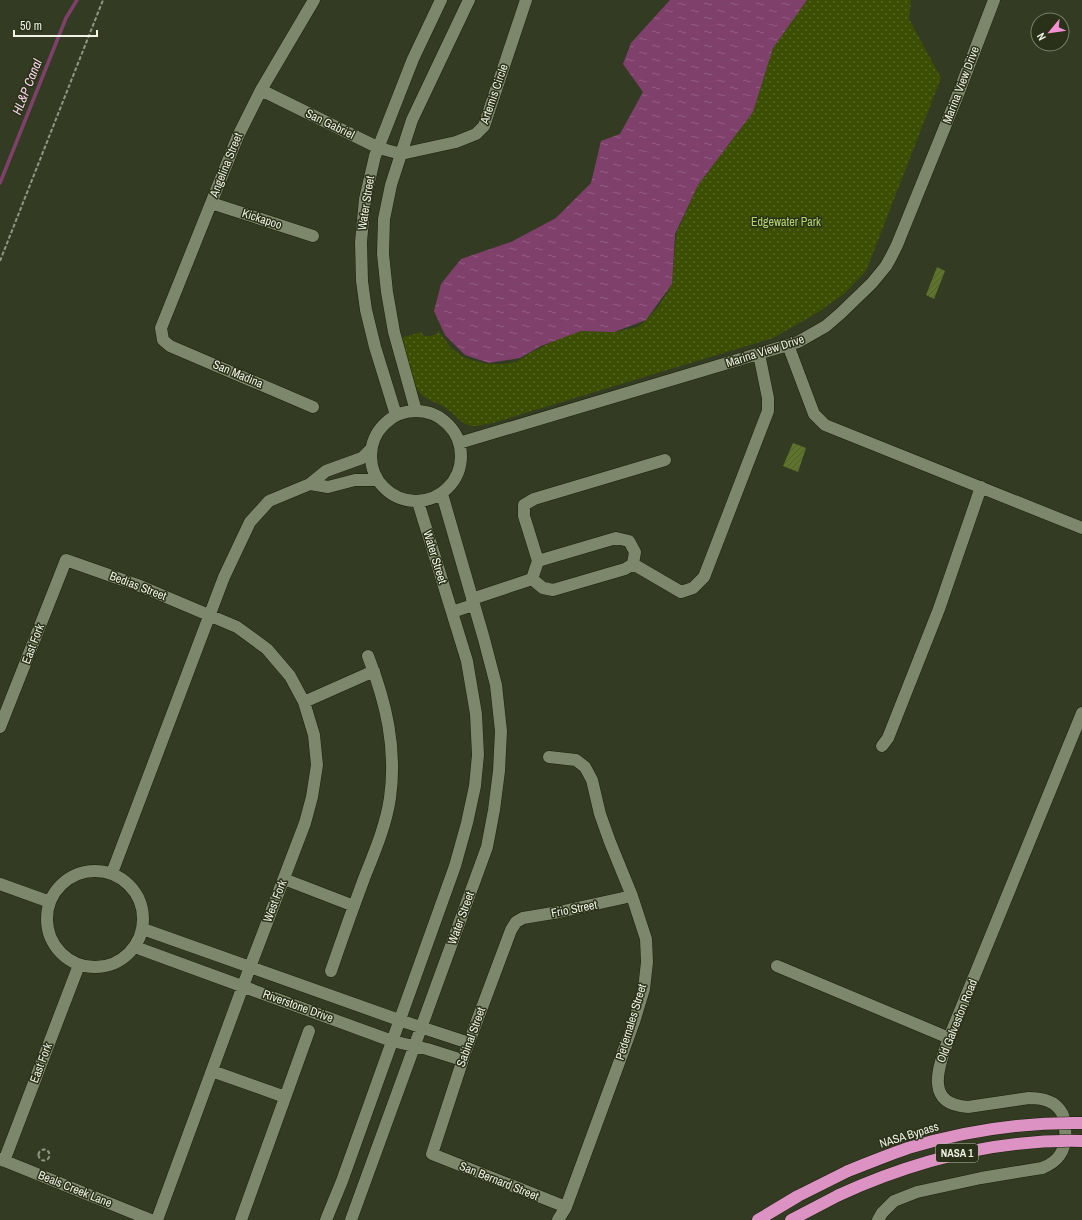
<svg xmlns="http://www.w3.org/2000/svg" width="1082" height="1220" viewBox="0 0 1082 1220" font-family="'Archivo Narrow',sans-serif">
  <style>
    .green { fill: url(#green-dots) }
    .water { fill: url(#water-ripples) }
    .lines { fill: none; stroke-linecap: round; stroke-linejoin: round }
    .stream { stroke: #7f416c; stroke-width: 3.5 }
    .building { fill: url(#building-hatch) }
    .minor-casing { stroke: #1b220a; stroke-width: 13 }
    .highway-casing { stroke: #1b220a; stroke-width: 13 }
    .path { stroke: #909782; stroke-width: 2; stroke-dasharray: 4 2; stroke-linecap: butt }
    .minor { stroke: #7d876b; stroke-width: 12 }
    .highway { stroke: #dd92c4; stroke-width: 12 }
    .highway-bridge-casing { stroke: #1b220a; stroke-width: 13; stroke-linecap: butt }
    .highway-bridge { stroke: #dd92c4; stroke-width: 12 }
    .labels { text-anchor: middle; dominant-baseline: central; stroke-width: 3; stroke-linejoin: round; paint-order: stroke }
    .shield { fill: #293118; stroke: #b3b9a7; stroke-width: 1 }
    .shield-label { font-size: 11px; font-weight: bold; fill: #eef3e4 }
    .street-label { font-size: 12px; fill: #eef3e4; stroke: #293118 }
    .park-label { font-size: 12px; fill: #b6d671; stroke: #293118 }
    .water-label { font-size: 13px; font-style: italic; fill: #fcd6ee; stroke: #293118 }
  </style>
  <defs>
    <pattern id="green-dots" width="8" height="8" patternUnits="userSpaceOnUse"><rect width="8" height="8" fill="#3c4e03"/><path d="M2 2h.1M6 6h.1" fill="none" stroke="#586828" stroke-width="1.8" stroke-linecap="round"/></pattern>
    <pattern id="water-ripples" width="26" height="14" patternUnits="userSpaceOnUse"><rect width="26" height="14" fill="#7f416c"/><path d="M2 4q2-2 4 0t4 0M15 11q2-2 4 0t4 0" fill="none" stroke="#915d81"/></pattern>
    <pattern id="building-hatch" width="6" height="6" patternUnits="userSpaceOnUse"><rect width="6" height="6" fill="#5f742b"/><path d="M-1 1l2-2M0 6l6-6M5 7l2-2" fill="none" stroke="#525c39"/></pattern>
  </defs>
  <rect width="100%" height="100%" fill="#333c22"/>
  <path class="green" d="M807,0H911L909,19L941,78L866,271L845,293L817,313L773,338L489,424C484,424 479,426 474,426C462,426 455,414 446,408C439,403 429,401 422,395C412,387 405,351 401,338L421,332L424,336H431L438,333V330L451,348L463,357L475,361L488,364H503L516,362L532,352L560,338L581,331L614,332L638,327L642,324L659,306L672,284L676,234L698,185L753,112L773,48Z"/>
  <path class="water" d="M670,0H807L773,48L753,112L698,185L675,234L672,284L646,320L614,332L581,331L541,346L520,358L489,363L465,355L445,335L434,311L441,284L461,259L511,242L556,218L591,183L601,141L620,134L643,92L623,64L631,43Z"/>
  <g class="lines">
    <path class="stream" d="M0,183L66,18L77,0"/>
  </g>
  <path class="building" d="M937,267L945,271L934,299L926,295Z
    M793,443L806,448L798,472L783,466Z"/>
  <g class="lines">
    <g class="minor-casing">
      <path id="minor" d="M261,90L379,148L401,154L456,142L476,134L484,126L526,0
        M211,203L313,236
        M788,345L814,414L825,425L1082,528
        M313,407L170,346L163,340L161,328L238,136L261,90L314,0
        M371 456a45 45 0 1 1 90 0a45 45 0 1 1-90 0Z
        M416,411L394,332L387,292L383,254L384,219L391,185L412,120L469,0
        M396,415L375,347L366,310L362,281L361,242L365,199L375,156L413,59L441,0
        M459,443L798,342L826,326L841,313L872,283L886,266L891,257L897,245L957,97L994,0
        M310,484L328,487L355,480H378
        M616,538L629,541L635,552L633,564L625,569L553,590L543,588L532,579L538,561Z
        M538,561L524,516V505L534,499L665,460
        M633,564L681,592L693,588L704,577L768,411V398L759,354
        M472,599L532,579
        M452,612L473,605
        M304,702L374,671
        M0,727L66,560L140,586L237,627L267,649L290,676L304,702L314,735L317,765L312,797L305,823L250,967L157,1220
        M882,746L888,738L939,609L981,487
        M549,757L576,760L585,767L592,780L600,814L610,842L632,896L646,939L647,962L644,989L634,1022L566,1207L558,1220
        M47 919a48 48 0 1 1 96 0a48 48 0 1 1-96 0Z
        M112,873L224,577L250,522L269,501L310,484L326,471L362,458L371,449
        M284,879L354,906
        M0,884L50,902
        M143,929L399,1020L469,1043
        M135,947L392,1041L427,1049L462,1060
        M777,966L949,1038
        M331,971C342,939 353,908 365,876C375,851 386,825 390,798C397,748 386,702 368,656
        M212,1071L285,1097
        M0,1159L151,1220
        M4,1161L79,965
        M566,1207L432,1154L465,1053L511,930L516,922L523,918L559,912L632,896
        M241,1220L309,1031
        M326,1220L342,1181L455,866L467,823L475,786L478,755L476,714L467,661L418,502
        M351,1220L487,847L494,810L499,771L501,731L496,685L484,639L442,494
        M878,1220L882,1213L894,1201L917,1192L981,1178L1042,1168C1061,1161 1067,1147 1065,1128C1065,1122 1064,1115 1060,1110C1053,1100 1041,1098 1029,1098L968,1107C923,1104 939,1066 949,1038L1082,713"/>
    </g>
    <g class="highway-casing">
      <path id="highway" d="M758,1220L798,1196L848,1171
        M791,1220L839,1195"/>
    </g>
    <path class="path" d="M0,261L103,0
      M38.5 1155a5.5 5.5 0 1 1 11 0a5.5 5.5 0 1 1-11 0Z"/>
    <use href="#minor" class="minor"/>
    <use href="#highway" class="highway"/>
    <g class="highway-bridge-casing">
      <path id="highway-bridge" d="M848,1171C868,1163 888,1155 908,1148C964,1131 1023,1122 1082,1123
        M839,1195C916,1160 998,1139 1082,1141"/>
    </g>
    <use href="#highway-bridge" class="highway-bridge"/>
  </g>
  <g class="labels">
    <rect class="shield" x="936" y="1144" width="42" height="18" rx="3"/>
    <g class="shield-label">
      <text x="957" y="1153">NASA 1</text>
    </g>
    <g class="street-label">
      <text transform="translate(961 85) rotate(-69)">Marina View Drive</text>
      <text transform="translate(494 94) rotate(-71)">Artemis Circle</text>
      <text transform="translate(330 124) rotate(26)">San Gabriel</text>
      <text transform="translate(226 165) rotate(-68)">Angelina Street</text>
      <text transform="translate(366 203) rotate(-81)">Water Street</text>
      <text transform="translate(262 219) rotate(18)">Kickapoo</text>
      <text transform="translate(765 351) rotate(-18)">Marina View Drive</text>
      <text transform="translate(238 374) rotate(23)">San Madina</text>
      <text transform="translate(435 557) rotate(73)">Water Street</text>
      <text transform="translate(138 586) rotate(21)">Bedias Street</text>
      <text transform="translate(33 644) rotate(-69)">East Fork</text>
      <text transform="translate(275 901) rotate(-69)">West Fork</text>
      <text transform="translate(574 909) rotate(-11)">Frio Street</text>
      <text transform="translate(461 918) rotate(-70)">Water Street</text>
      <text transform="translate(298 1006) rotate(20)">Riverstone Drive</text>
      <text transform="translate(957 1021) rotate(-68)">Old Galveston Road</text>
      <text transform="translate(631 1022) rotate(-73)">Pedernales Street</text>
      <text transform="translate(471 1037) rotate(-70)">Sabinal Street</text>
      <text transform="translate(41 1063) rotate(-69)">East Fork</text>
      <text transform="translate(909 1135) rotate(-17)">NASA Bypass</text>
      <text transform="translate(499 1181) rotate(22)">San Bernard Street</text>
      <text transform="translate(75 1189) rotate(22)">Beals Creek Lane</text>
    </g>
    <g class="park-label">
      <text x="786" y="222">Edgewater Park</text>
    </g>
    <g class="water-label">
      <text transform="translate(27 87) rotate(-68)">HL&amp;P Canal</text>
    </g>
  </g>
  <g transform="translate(1050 32) rotate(241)"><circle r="19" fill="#293118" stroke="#787f6a"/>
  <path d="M0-3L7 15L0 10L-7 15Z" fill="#f491d4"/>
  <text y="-6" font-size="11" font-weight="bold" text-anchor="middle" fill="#eef3e4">N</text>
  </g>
  <path d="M14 30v6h83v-6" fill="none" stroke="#eef3e4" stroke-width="2"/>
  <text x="20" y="30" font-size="12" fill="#eef3e4" stroke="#293118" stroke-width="3" paint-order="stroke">50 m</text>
</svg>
